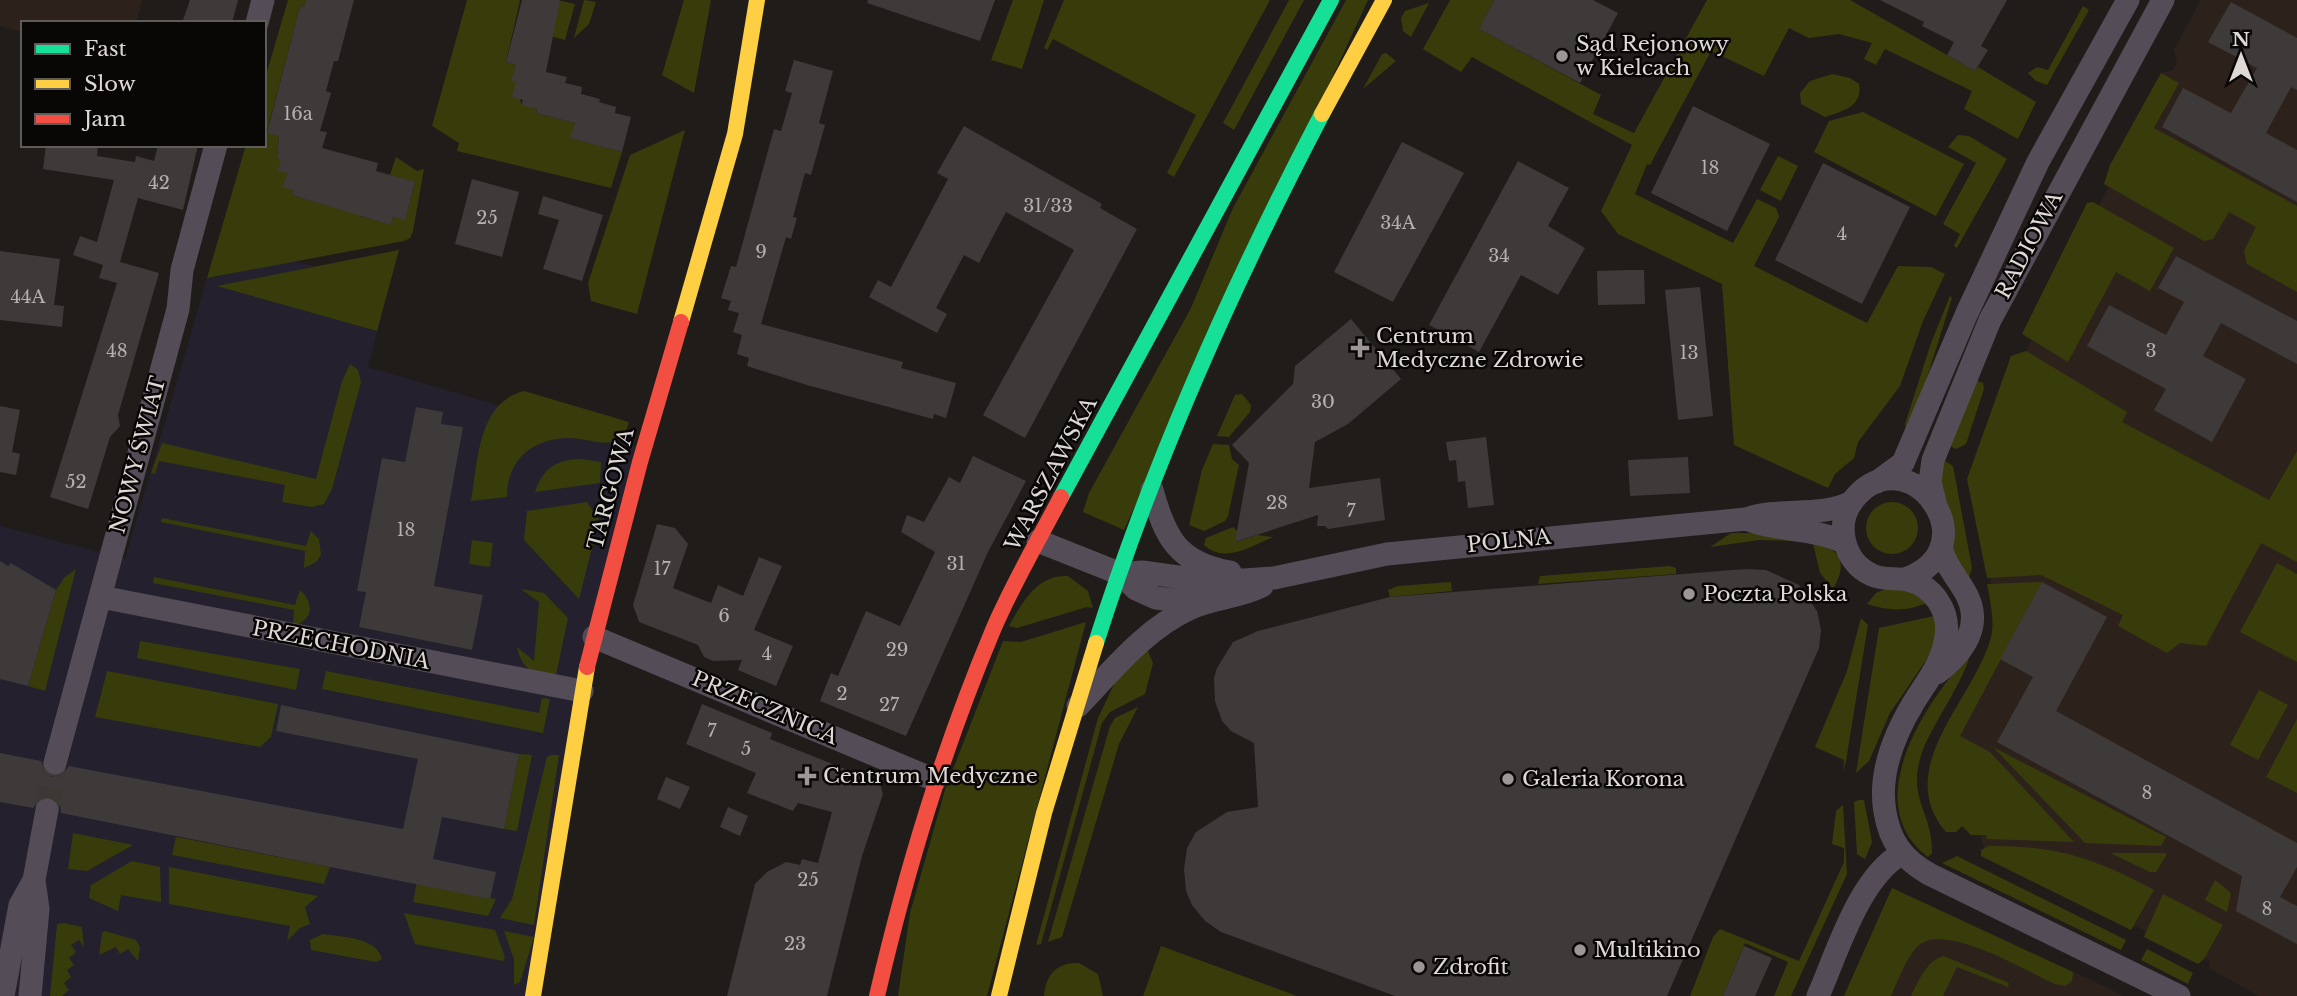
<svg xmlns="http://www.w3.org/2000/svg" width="2297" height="996" viewBox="0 0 2297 996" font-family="'Libre Baskerville',serif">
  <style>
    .commercial { fill: #24202e }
    .built { fill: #2d211c }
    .green { fill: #383c0a }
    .building { fill: #3d3a39 }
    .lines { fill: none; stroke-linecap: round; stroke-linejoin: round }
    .street-tunnel { stroke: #3c3836; stroke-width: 23; stroke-dasharray: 23 11; stroke-linecap: butt }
    .street { stroke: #544d58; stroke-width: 23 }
    .fast { stroke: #16e098; stroke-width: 16 }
    .slow { stroke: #ffcf43; stroke-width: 16 }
    .jam { stroke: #f24e42; stroke-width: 16 }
    .poi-dot { fill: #9c9694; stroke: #090706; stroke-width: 2.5 }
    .labels { text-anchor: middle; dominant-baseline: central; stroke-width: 5; stroke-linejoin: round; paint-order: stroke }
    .number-label { font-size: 18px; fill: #b6b0af }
    .poi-label { font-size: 21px; fill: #ded8d6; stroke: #090706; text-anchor: start }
    .street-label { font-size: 21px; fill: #ded8d6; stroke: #090706 }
  </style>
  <rect width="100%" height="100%" fill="#201c1a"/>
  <path class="commercial" d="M218,241L389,286L368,367L640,447L525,996H0V526L125,559Z"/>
  <path class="built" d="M0,0H142L136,23H23V32L0,26Z
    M2201,0H2297V996H2259L2209,968L2210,962L2205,959L2198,964L2144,937L2145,931L2136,926L2131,930L1987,859L1981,856L1984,848L1980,835H1971L1934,797L1992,651L1996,610L1975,500L2026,351L2125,154L2130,129L2161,73L2173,70L2177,62L2174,49Z
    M1892,888L2093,981L2124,996H1844Z"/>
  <path class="green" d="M288,0H306L304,7L300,6L267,132L279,136L277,159L281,160L293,190L292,195L334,207L362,208L360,216L391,224L393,217L405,219L415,183L390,175L396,157L417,171L424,169L413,231L410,238L404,241L207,278L246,145H264V82Z
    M467,0H520L506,62L516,65L512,80L516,82L521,104L537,109L536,113L575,123L571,138L622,152L611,188L457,151L459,143L432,126Z
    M557,0L575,4L565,40L550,36Z
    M584,0L596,2L589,24L574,38Z
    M684,0H711L694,93L662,75Z
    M1013,0H1044L1022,69L991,60Z
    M1064,0H1270L1174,177L1167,173L1196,115L1053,39L1047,50L1044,48Z
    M1289,0H1304L1234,130L1223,123Z
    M1346,0H1368L1124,530L1083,512L1089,493L1191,308L1233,208Z
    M1450,0H1494L1479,29L1601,95L1593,114L1634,133L1707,0H1850L1975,71L1978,67L2036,102L2018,139L1964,109L1972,91L1885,49L1876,65L1864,59L1872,43L1839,34L1809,38L1789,28L1764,76L1711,51L1650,165L1647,164L1635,194L1733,243L1757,199L1776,208L1779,217L1754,266L1867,323L1898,266L1931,267L1945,274L1923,321L1900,386L1858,442L1854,458L1835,474L1828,488L1734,445L1722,284L1618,234L1601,211L1632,145L1472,57L1461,72L1423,49Z
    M1429,3L1411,37L1403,31L1401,18L1405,11Z
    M2083,6L2089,10L2047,85L2036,81L2028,73L2037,67L2048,70Z
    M1386,53L1396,61L1363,89L1382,54Z
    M2161,73L2179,83L2154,128L2297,206V292L2247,264L2244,251L2256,227L2229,212L2213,239L2204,241L2104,184L2110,165Z
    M1832,74L1850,78L1859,84C1863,107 1842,111 1825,117L1801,104L1800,93L1810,81Z
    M1863,112L1964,164L1936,216L1814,152L1829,121Z
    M685,130L637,314L591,301L588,283L630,155Z
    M1958,135L1969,136L2007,159L1957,248L1954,246L1960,234L1943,224L1976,163L1948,147Z
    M1778,156L1798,166L1781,201L1760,190Z
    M2093,202L2174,248L2150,291L2116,272L2068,362L2022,334L2087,203Z
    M399,250L377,331L217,286Z
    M1950,296L1952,298L1920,400L1906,429L1905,424L1931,343Z
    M2026,351L2127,412L2122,422L2269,500L2297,451V562L2261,543L2206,646L2180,643L2167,653L2118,626L2123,615L2041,575L1987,578L1967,479L2011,356Z
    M350,364L358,370L361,382L332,489L324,504L312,507L282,502L285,485L159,461L155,474L151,473L162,443L316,479L342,381Z
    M1977,381L1983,383L1984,389L1966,444L1956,449L1946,444Z
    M524,391L629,422C626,431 624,439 613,442C600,445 583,438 570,438C532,438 507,460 507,497L471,501C478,462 477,403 524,391Z
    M1242,394L1251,405L1250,412L1229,437L1217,436L1235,395Z
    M1213,444L1229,445L1232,459L1239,465L1228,516L1225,521L1204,531L1189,525L1202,470Z
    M1941,458L1953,466L1972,568L1968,580L1954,562L1949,510L1938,483Z
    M580,459L601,462L600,483L535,492C543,468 556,460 580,459Z
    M1866 528a26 26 0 1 1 52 0a26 26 0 1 1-52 0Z
    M587,502L599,520L579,599L524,540L527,511Z
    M162,518L306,546L311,531L319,539L321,555L316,562L304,568L305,551L161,522Z
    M1233,527L1237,531L1236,542L1257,535L1273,537C1252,546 1224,564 1204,545L1206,538Z
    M1731,533H1753L1794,541L1759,540L1710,547Z
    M1812,539C1838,550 1850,560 1833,589L1820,573Z
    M472,540L493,543L490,567L469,564Z
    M2277,563L2297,574V662L2240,632Z
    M1670,566L1676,568V574L1538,584L1540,576Z
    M76,569L45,691L28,686L56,590L64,578Z
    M1068,576L1088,591L1093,608L1087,607L1017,628L1009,626C1022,603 1037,574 1068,576Z
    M154,577L295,605L300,590C315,604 313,619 293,627L294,610L153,583Z
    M1451,582L1452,591L1390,597L1388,590L1398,586Z
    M2042,582L1960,736L1990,752L2074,842L1987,839L1986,835H1971L1962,826L1956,832H1946C1891,768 1975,699 1991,637C1995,621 1990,600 1987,584Z
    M1890,587H1901L1929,602C1907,612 1889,611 1867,604L1876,593Z
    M521,589L544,593L568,618L555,680C534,672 522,671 517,647L534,661L539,602Z
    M1934,616L1937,629L1931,653L1890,713L1869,761L1856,773L1879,628Z
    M1861,618L1868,625L1846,761L1843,771L1844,760L1815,747L1847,671Z
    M1086,622L987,996H898L910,913L945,790L1003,641L1021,642Z
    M140,641L300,669L296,690L137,658Z
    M1147,649L1153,663L1145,694L1110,712L1102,723L1041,944L1036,945L1098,718L1117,678Z
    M1969,655C1971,668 1930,730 1923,750C1905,798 1933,811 1932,853L1928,857C1857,803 1927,701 1969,655Z
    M107,671L278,704L271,737L260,747L95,717Z
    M326,671L539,713L542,698L550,699L543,733L322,689Z
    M2259,690L2288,705L2258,760L2230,745Z
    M1138,707L1119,744L1062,937L1048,942L1110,726L1115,718Z
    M2297,719V793L2266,777Z
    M1993,747L2166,837L2161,846L2085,843Z
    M519,754L532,755L517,831L504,829Z
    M551,755H559L534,925L500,918L512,899L547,757Z
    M1859,800H1864L1872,842L1865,859L1857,854L1854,802Z
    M1843,805L1847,874L1791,996H1774L1788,962L1745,943L1723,996H1690L1713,937L1720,929L1799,961L1844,862V848L1832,844L1836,811Z
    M73,833L133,845L87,871L68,869Z
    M176,837L330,867L324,884L172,855Z
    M1989,846C2055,845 2097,859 2154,890L2131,930L1981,856V850Z
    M2110,853H2164L2167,854L2156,872H2150Z
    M1957,856L2126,940L2121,950L1942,863Z
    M132,861L160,867L161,902L121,895L118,911L89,898L91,885Z
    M169,867L318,896L305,907L310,924L300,928L287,941L290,926L169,904Z
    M2215,880L2231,893L2227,912L2205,900Z
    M417,882L496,899L488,916L413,902Z
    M1892,888L2073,972L2072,981L2066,986L2055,984C2025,971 1941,919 1916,948C1905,960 1898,981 1891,996H1844Z
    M2163,894L2223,925L2204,959L2198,964L2144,937Z
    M404,913L495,930L505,957L503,961L415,944Z
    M64,923L82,927L84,948L79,940L71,945L76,952L69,958L74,965L67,970L71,977L64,983L69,990L62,996H50L57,924Z
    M105,931L136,940L140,947L138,961L128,949L120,954L116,947L99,955L102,933Z
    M504,931L534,937L520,982L514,985V959Z
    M323,934C341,937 377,937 382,959L376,962L311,950L310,940Z
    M1161,946L1297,996H1143Z
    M2147,949L2193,973L2188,984L2141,960Z
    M1944,956L2009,983L2008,987L1957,967L1943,996H1911C1919,980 1926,961 1944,956Z
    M1079,963L1098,974L1103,996H1044C1046,974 1057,962 1079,963Z"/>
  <path class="building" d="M190,0H238L232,23H182Z
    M306,0H354L338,61H334L326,91L331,93L320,131L327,132L322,148L378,163L376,171L415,182L405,220L393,217L391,225L292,195L293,190L283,187L287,173L278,171L281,160L277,159L279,136L267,133L300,6L304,7Z
    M522,0H560L546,72L567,77L565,83L582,87L581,94L600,99L599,102L616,107L615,113L631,117L622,152L570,138L575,123L536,113L537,109L521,105L523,100L512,97L516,82L511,81L516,65L506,62Z
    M868,0H995L980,41L867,3Z
    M1494,0H1593L1618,13L1580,83L1479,29Z
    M1880,0H2007L1981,46L1988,50L1975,71L1947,55L1954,42L1922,26L1924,22Z
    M2231,2L2297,38V90L2291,87L2266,133L2297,150V202L2162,127L2183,88L2231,113L2257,68L2208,42Z
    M794,60L833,71L819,123L825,125L811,175L805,173L793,217L797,218L791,239L786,237L761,324L903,362L901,368L956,383L946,418L934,414L933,419L807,385L747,366L749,358L737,354L742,335L733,332L739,313L728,310L731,301L721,298L731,266L736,267L774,129L781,131L792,93L785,91Z
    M1693,106L1770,144L1727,231L1651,193Z
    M964,126L1102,204L1100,208L1137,229L1025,438L983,415L1074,250L1006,212L979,263L964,255L936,308L947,314L937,333L869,297L878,280L891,287L948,179L937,173Z
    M1402,142L1464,173L1393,302L1334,272Z
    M46,145H98L97,156L135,162L136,156L154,161L158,145H198L183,210L138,198L120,262L159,273L118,415L120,426L110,437L88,509L50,497L117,283L99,278L103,265L73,255L80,236L97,242L114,180L43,169Z
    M1518,161L1569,188L1548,226L1585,248L1558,295L1521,275L1479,352L1429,325Z
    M1823,163L1910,207L1862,304L1775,260Z
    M472,179L519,192L502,257L455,244Z
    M543,196L603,215L582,281L543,269L559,220L538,214Z
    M0,251L60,259L54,305L64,306L62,327L0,320Z
    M2176,256L2297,321V364L2221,323L2203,356L2246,379L2212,442L2154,410L2166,389L2087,346L2109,305L2166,335L2184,302L2158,288Z
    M1629,270H1644L1645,304L1598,305L1597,271Z
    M1700,287L1713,416L1678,420L1665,290Z
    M1351,319L1401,379L1348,424L1315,442L1309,488L1380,478L1385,520L1328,529L1325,526H1317L1318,515L1235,542L1249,463L1232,445L1293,384L1295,366Z
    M0,406L20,410L12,452L20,454L16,475L0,472Z
    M416,407L443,412L441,424L463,427L434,586L483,595L472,650L359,627L366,592L357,591L382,458L405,462Z
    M1486,437L1494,505L1468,508L1465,481L1458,482L1456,460L1449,461L1446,442Z
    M973,456L1026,481L988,552L906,736L820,701L831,673L838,676L866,611L900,626L935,552L901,532L907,515L924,522L949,477L960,483Z
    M1688,457L1690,493L1630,496L1628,460Z
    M657,524L675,528L688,544L673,588L711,603L718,585L743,596L759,557L782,566L754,630L793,646L776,686L738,670L742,660L713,661L704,657L698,645L639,622L633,605Z
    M0,561L8,566L11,563L56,590L28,686L0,679Z
    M1746,569L1766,570L1799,585L1817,611L1821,630L1819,648L1667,996H1395L1221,932L1205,921L1192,905L1186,891L1184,869L1187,848L1196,832L1227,812L1258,807L1254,743L1231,731L1222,721L1215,701L1214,678L1217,668L1233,642L1258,631L1390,597Z
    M2042,582L2107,617L2056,711L2297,843V867L2280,897L2297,906V944L2236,911L2242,876L1997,742L2033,677L2000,659Z
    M702,704L772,733L770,739L880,783L883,794L862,856L827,996H727L755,884L767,872L786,862L800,865L802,859L818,863L832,812L798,803L793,811L747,793L756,773L686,744Z
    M281,705L519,754L504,829L442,817L438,836L433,859L496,872L490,899L61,813L60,805L50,796L42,797L33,808L0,802V753L41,761L45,772L52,777L64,773L69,766L403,829L418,759L276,731Z
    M666,777L690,787L680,809L657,799Z
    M728,807L748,816L740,836L720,827Z
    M1744,946L1772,958L1755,996H1723Z"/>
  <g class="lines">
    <path class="street-tunnel" d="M47,810L55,763"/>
    <path class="street" d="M257,23L263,0
      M1877,482L1903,463L1967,313L2038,162L2128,0
      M1152,490C1165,538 1178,563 1230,572
      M1935,502L1930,482L1933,460L1990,320L2163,0
      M1746,519C1778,532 1814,527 1845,543
      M1038,541L1121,574L1136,589L1156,598L1203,603
      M1121,574L1142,572L1214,582L1274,578L1387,554L1746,519C1780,507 1820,518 1852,502
      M1905,579C1994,547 1908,433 1854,499C1834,523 1843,562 1872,575C1884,581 1896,577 1908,580C1933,586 1950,611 1946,636C1943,662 1927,681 1914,702C1894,735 1878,773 1885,812C1890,842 1903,859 1929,874L2179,996
      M101,597L582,691
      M594,637L935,780
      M1937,673C1964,652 1985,624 1964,590C1955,575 1945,564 1941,547
      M1078,706C1111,672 1145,629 1189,609C1212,598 1238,598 1262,586
      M55,763L178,309L182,270L216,145
      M3,996L20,905L34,880
      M30,996L38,909L34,880L47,810
      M1818,996C1837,953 1859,878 1901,854"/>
    <path class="fast" d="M1061,497L1331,0
      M1096,643C1154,460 1233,284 1322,114"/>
    <path class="slow" d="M1322,114L1384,0
      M681,322L735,134L757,0
      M533,996L587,667
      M999,996L1044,813L1096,643"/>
    <path class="jam" d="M587,667L640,462L681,322
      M877,996C907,868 942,752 993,630C1012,585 1038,541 1061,497"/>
  </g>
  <g class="poi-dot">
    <circle cx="1562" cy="56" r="7"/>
    <path d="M1356.5 337.5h7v7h7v7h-7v7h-7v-7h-7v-7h7z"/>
    <circle cx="1689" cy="594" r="7"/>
    <path d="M803.5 765.5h7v7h7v7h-7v7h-7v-7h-7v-7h7z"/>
    <circle cx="1508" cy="779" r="7"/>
    <circle cx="1580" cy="950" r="7"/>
    <circle cx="1419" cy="967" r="7"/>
  </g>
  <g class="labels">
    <g class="number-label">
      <text x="298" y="114">16a</text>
      <text x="1710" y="168">18</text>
      <text x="159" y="183">42</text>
      <text x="1048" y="206">31/33</text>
      <text x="487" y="218">25</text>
      <text x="1398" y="223">34A</text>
      <text x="1842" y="234">4</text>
      <text x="761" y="252">9</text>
      <text x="1499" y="256">34</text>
      <text x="28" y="297">44A</text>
      <text x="117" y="351">48</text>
      <text x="2151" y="351">3</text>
      <text x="1689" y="353">13</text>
      <text x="1323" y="402">30</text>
      <text x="76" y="482">52</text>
      <text x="1277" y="503">28</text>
      <text x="1351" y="511">7</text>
      <text x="406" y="530">18</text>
      <text x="956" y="564">31</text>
      <text x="662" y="569">17</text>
      <text x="724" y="616">6</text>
      <text x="897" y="650">29</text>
      <text x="767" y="654">4</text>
      <text x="842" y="694">2</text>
      <text x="889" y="705">27</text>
      <text x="712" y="731">7</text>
      <text x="746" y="749">5</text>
      <text x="2147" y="793">8</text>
      <text x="808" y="880">25</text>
      <text x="2267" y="909">8</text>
      <text x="795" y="944">23</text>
    </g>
    <g class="poi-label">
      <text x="1576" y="44">Sąd Rejonowy<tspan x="1576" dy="24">w Kielcach</tspan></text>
      <text x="1376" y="336">Centrum<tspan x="1376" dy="24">Medyczne Zdrowie</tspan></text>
      <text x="1703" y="594">Poczta Polska</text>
      <text x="823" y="776">Centrum Medyczne</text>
      <text x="1522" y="779">Galeria Korona</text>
      <text x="1594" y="950">Multikino</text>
      <text x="1433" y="967">Zdrofit</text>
    </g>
    <g class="street-label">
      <text transform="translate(2029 245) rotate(-62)">RADIOWA</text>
      <text transform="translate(138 455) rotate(-75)">NOWY ŚWIAT</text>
      <text transform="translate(1051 474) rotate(-62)">WARSZAWSKA</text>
      <text transform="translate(611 489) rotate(-75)">TARGOWA</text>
      <text transform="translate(1509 541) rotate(-6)">POLNA</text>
      <text transform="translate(341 645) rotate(11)">PRZECHODNIA</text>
      <text transform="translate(765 708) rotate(23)">PRZECZNICA</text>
    </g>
  </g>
  <rect x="21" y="21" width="245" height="126" fill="#090706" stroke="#5e5b59" stroke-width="2"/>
  <rect x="35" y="44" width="35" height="10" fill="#16e098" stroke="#5e5b59" stroke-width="2"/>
  <text x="84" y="56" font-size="21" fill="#ded8d6">Fast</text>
  <rect x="35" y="79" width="35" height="10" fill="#ffcf43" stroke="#5e5b59" stroke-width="2"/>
  <text x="84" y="91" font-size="21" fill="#ded8d6">Slow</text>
  <rect x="35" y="114" width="35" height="10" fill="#f24e42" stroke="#5e5b59" stroke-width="2"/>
  <text x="84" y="126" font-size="21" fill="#ded8d6">Jam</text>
  <g transform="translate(2241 56)" stroke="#090706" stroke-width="5" paint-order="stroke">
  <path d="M0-5L12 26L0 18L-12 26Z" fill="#ded8d6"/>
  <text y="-10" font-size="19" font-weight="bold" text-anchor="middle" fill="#ded8d6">N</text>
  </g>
</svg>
